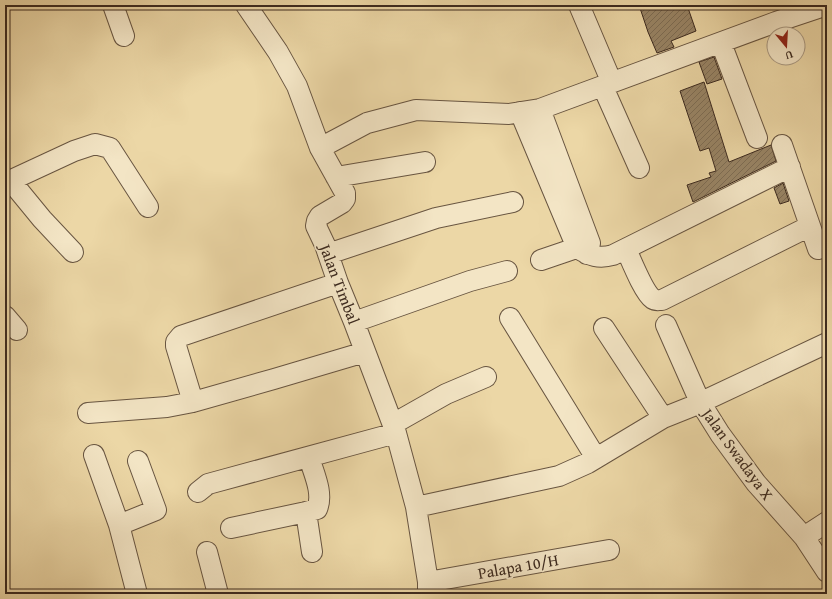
<svg xmlns="http://www.w3.org/2000/svg" width="832" height="599" viewBox="0 0 832 599" font-family="'Gentium Book Plus',serif">
  <style>
    .building { fill: url(#building-hatch); stroke: #3c2a1f }
    .lines { fill: none; stroke-linecap: round; stroke-linejoin: round }
    .minor-casing { stroke: #685541; stroke-width: 22 }
    .minor { stroke: #f3e5c5; stroke-width: 20 }
    .labels { text-anchor: middle; dominant-baseline: central; stroke-width: 3.5; stroke-linejoin: round; paint-order: stroke }
    .street-label { font-size: 16px; fill: #3c2a1f; stroke: #f3e5c5 }
  </style>
  <defs>
    <pattern id="building-hatch" width="6" height="6" patternUnits="userSpaceOnUse"><rect width="6" height="6" fill="#988465"/><path d="M-1 1l2-2M0 6l6-6M5 7l2-2" fill="none" stroke="#7d6c53"/></pattern>
  </defs>
  <rect width="100%" height="100%" fill="#ecd7a6"/>
  <filter id="stains"><feTurbulence type="fractalNoise" baseFrequency=".005" numOctaves="4"/><feColorMatrix values="0 0 0 0 .2 0 0 0 0 .09 0 0 0 0 .02 0 0 0 .5 -.17"/></filter>
  <radialGradient id="worn" r=".72"><stop offset=".6" stop-color="#630" stop-opacity="0"/><stop offset="1" stop-color="#630" stop-opacity=".3"/></radialGradient>
  <path class="building" d="M639,5H658L659,9L669,5H687L696,31L671,41L674,47L657,53L648,32Z
    M714,57L722,79L707,84L699,62Z
    M704,82L729,162L771,145L776,161L693,202L687,185L711,177L709,173L716,171L709,148L700,151L680,91Z
    M783,183L789,201L780,204L774,188Z"/>
  <g class="lines">
    <g class="minor-casing">
      <path id="minor" d="M113,5L124,36
        M246,5L278,52L297,86L320,148L345,193V199L342,203L320,216L317,221L316,226L325,245L338,283L354,322L396,433L416,507L428,582V594
        M579,5L612,83
        M721,43L757,138
        M603,87L639,168
        M540,109L590,243L587,254
        M520,112L577,248C590,256 599,259 613,255L790,167
        M782,145L818,249
        M320,148L367,123L416,110L509,114L540,109L776,22L827,5
        M336,177L425,162
        M10,180L42,219L73,252
        M5,183L74,151L95,144L110,148L148,207
        M626,249C631,260 644,293 653,299C656,301 658,300 662,300L810,226
        M328,254L436,218L513,202
        M541,260L588,244
        M5,316L17,330
        M510,318L596,458
        M354,322L470,281L507,271
        M666,325L700,402L720,434L756,483L804,537L827,572
        M604,328L663,418
        M193,402L176,346V342L181,336L338,283
        M88,413L167,407L193,402L274,379L365,352
        M393,424L446,394L486,377
        M94,455L119,525L137,594
        M198,492L208,484L396,433
        M416,507L559,476L588,463L663,418L693,406L827,343
        M306,512L312,552
        M119,525L156,510L138,461
        M231,528L306,512L317,509C324,493 313,472 309,457
        M804,537L827,522
        M207,552L218,594
        M428,582L609,550"/>
    </g>
    <use href="#minor" class="minor"/>
  </g>
  <g class="labels">
    <g class="street-label">
      <text transform="translate(340 284) rotate(69)">Jalan Timbal</text>
      <text transform="translate(738 454) rotate(54)">Jalan Swadaya X</text>
      <text transform="translate(518 566) rotate(-10)">Palapa 10/H</text>
    </g>
  </g>
  <rect width="832" height="599" fill="none" stroke="#ecd7a6" stroke-width="20"/>
  <rect x="6" y="6" width="820" height="587" fill="none" stroke="#3c2a1f" stroke-width="2"/>
  <rect x="10" y="10" width="812" height="579" fill="none" stroke="#3c2a1f"/>
  <g transform="translate(786 46) rotate(162)"><circle r="19" fill="#f3e5c5" stroke="#aa9a83"/>
  <path d="M0-3L7 15L0 10L-7 15Z" fill="#8f2418"/>
  <text y="-6" font-size="11" font-weight="bold" text-anchor="middle" fill="#3c2a1f">U</text>
  </g>
  <rect width="100%" height="100%" filter="url(#stains)"/>
  <rect width="100%" height="100%" fill="url(#worn)"/>
</svg>
